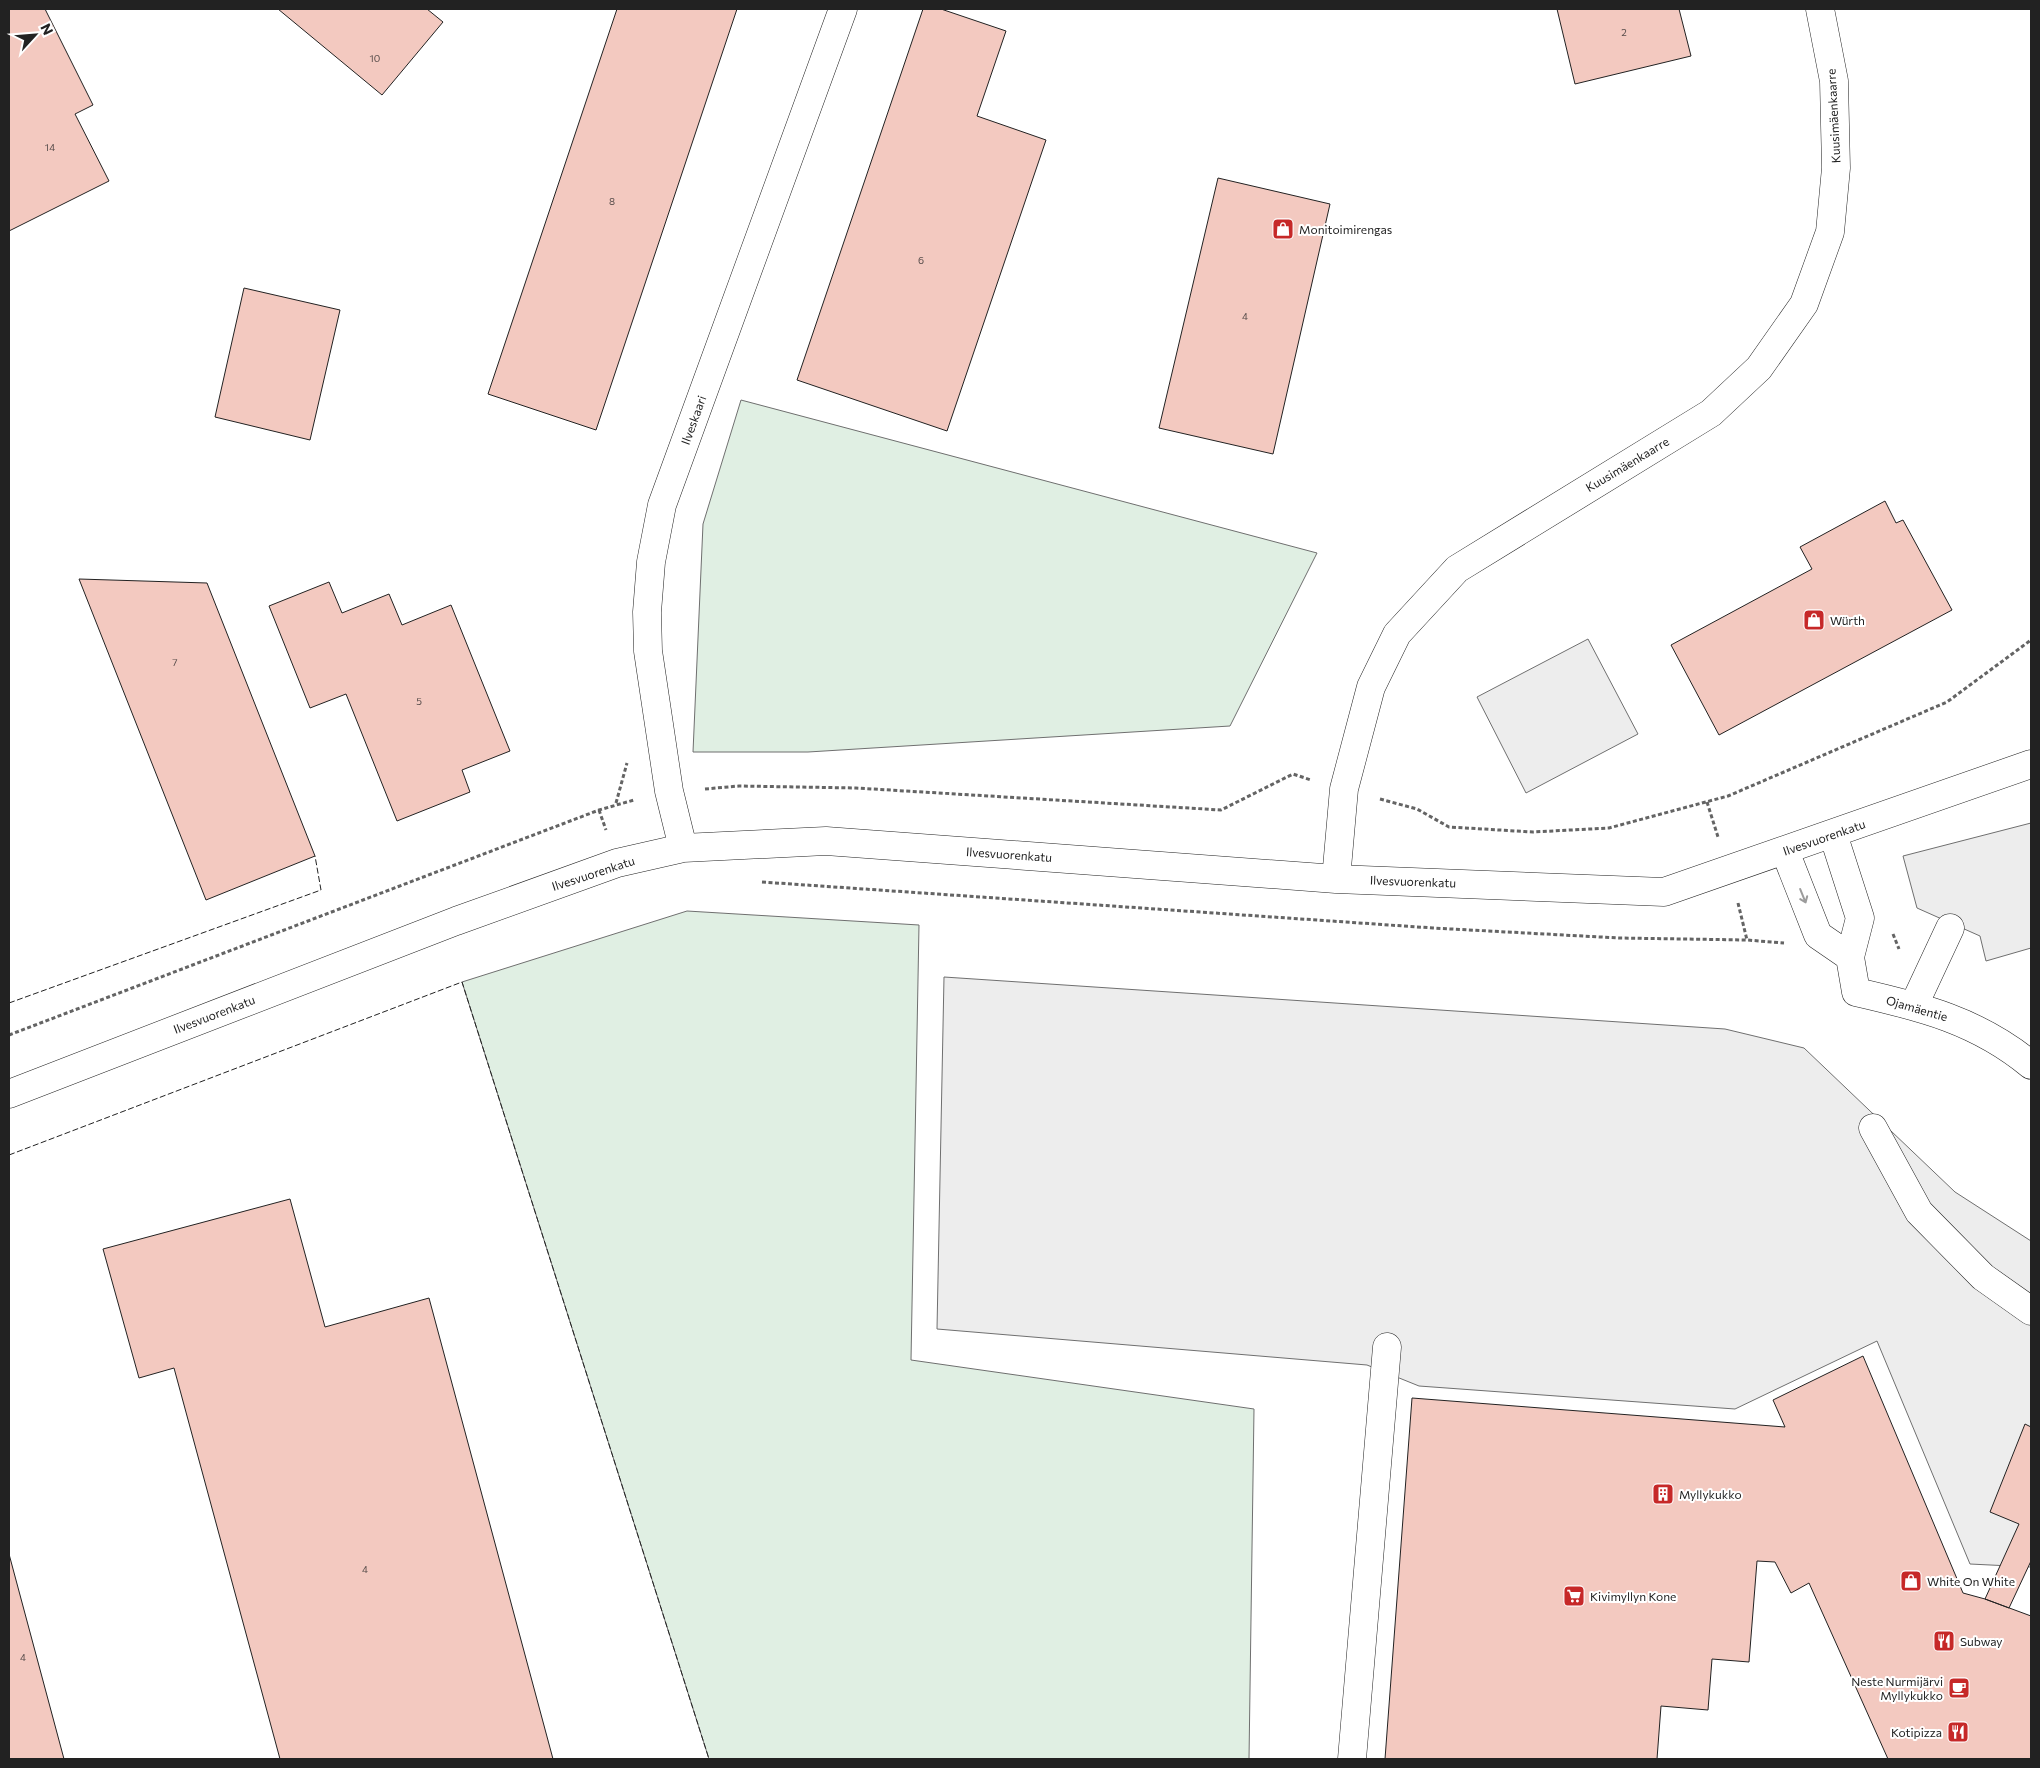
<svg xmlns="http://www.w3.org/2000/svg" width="2040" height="1768" viewBox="0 0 2040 1768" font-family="Commissioner,sans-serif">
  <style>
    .green { fill: #e0efe3; stroke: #6f6f6f }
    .parking { fill: #ededed; stroke: #6f6f6f }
    .building { fill: #f3c9c0; stroke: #222 }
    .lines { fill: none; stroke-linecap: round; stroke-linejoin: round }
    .minor-casing { stroke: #222; stroke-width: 29 }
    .path { stroke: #646464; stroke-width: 3; stroke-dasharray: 4 2.5; stroke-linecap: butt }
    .minor { stroke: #fff; stroke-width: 28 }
    .fence { stroke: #222; stroke-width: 1; stroke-dasharray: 6 2.5; stroke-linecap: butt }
    .oneway { stroke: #9c9c9c }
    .labels { text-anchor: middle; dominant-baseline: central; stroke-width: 4; stroke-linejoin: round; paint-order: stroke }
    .number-label { font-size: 10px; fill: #564c4a }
    .street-label { font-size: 12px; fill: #222; stroke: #fff }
    .poi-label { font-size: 12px; fill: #222; stroke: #fff; text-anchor: start }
  </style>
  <rect width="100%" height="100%" fill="#fff"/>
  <path class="green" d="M741,400L1317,553L1230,726L808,752H693L703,524Z
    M687,911L919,925L911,1360L1254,1409L1249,1759H709L462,982Z"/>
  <path class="parking" d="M1588,639L1638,734L1526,793L1477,697Z
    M2031,823V948L1986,961L1980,936L1917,908L1903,856Z
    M944,977L1725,1029L1804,1048L1955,1192L2031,1241V1567L1970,1564L1877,1341L1735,1409L1419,1386L1367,1365L937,1329Z"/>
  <path class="building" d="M9,9H45L93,105L75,114L109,181L9,231Z
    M278,9H427L443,22L382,95Z
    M617,9H737L596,430L488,394Z
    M923,9H941L1006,31L977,116L1046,140L947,431L797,380Z
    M1557,9H1679L1691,56L1575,84Z
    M1218,178L1330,204L1273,454L1159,428Z
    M244,288L340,310L310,440L215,417Z
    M1885,501L1896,523L1903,520L1952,610L1719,735L1671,645L1812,569L1800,547Z
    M79,579L207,583L315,856L206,900Z
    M329,582L342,613L389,594L402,625L451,605L510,751L462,770L470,792L397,821L346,694L310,708L269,606Z
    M290,1199L325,1327L429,1298L553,1759H280L174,1368L139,1378L103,1249Z
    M1863,1356L1963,1593L1985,1599L2031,1616V1759H1888L1809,1583L1791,1593L1775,1562L1757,1561L1749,1662L1712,1659L1708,1710L1661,1706L1657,1759H1385L1412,1398L1785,1427L1773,1400Z
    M2025,1424L2031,1427V1561L2009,1608L1985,1599L2019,1524L1990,1512Z
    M9,1554L64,1759H9Z"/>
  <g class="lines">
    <g class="minor-casing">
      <path id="minor" d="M1833,834L1860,918L1850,957L1856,992C1922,1007 1978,1021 2031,1065
        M683,848L669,791L648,651L647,612L651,562L662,505L843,9
        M1785,851L1818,935L1850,957
        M1336,879L1344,789L1371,687L1397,634L1457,569L1711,413L1759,368L1804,304L1830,232L1836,168L1834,81L1820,9
        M1914,1005L1950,928
        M9,1094L456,921L617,863L683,848L826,841L1336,879L1664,892L2031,764
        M1873,1128L1919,1212L1983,1277L2031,1311
        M1352,1759L1387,1347"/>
    </g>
    <path class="path" d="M705,789L739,786L856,788L1221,810L1293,774L1311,780
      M1380,799L1417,809L1449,827L1533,832L1609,828L1728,796L1947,702L2031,640
      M1707,802L1718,837
      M616,803L627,763
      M599,810L606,830
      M762,882L1433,928L1619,938L1747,940L1784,943
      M1738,903L1747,940
      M1893,934L1899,949
      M9,1035L599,810L634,800"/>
    <use href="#minor" class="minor"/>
    <path class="fence" d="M9,1003L321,890L315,856
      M9,1155L462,982L709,1759"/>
  </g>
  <defs><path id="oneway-shaft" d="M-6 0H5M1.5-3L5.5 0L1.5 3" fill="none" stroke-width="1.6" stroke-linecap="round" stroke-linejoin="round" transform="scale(1.25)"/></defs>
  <use class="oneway" href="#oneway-shaft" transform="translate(1803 896) rotate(68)"/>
  <defs>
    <g id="shop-square" transform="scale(1.125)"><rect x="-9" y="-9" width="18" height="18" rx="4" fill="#c62828" stroke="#fff"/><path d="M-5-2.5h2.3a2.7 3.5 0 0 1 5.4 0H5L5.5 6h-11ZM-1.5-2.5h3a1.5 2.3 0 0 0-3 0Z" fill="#fff"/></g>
    <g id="building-square" transform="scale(1.125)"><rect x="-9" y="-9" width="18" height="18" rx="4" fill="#c62828" stroke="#fff"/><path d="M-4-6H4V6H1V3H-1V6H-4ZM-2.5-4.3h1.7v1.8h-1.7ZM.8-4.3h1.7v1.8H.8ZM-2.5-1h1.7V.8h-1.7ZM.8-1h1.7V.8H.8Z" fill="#fff"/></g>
    <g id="supermarket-square" transform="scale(1.125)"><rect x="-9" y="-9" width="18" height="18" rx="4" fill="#c62828" stroke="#fff"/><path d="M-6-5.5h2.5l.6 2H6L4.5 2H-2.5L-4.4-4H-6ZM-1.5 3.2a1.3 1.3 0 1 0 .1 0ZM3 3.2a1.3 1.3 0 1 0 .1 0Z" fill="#fff"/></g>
    <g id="restaurant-square" transform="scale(1.125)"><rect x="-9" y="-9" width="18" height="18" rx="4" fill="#c62828" stroke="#fff"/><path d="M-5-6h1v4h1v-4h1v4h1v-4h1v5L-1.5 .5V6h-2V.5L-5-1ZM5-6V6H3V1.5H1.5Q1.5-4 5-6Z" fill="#fff"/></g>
    <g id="cafe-square" transform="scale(1.125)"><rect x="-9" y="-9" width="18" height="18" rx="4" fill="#c62828" stroke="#fff"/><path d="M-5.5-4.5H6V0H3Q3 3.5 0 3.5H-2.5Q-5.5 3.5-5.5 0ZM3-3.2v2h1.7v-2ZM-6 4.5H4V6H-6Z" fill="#fff"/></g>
  </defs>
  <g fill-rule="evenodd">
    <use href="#shop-square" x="1283" y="229"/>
    <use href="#shop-square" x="1814" y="620"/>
    <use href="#building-square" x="1663" y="1494"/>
    <use href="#shop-square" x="1911" y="1581"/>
    <use href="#supermarket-square" x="1574" y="1596"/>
    <use href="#restaurant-square" x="1944" y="1641"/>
    <use href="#cafe-square" x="1959" y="1688"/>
    <use href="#restaurant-square" x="1958" y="1732"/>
  </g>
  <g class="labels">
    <g class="number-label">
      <text x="1624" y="32">2</text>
      <text x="375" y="58">10</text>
      <text x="50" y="147">14</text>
      <text x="612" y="201">8</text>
      <text x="921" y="260">6</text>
      <text x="1245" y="316">4</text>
      <text x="175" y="662">7</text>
      <text x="419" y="701">5</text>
      <text x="365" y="1569">4</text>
      <text x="23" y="1657">4</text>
    </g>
    <g class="street-label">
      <text transform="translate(1833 116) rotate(-93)">Kuusimäenkaarre</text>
      <text transform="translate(693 420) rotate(-70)">Ilveskaari</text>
      <text transform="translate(1627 464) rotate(-31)">Kuusimäenkaarre</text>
      <text transform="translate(1824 837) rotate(-19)">Ilvesvuorenkatu</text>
      <text transform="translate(1009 854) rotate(4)">Ilvesvuorenkatu</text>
      <text transform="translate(593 873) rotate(-18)">Ilvesvuorenkatu</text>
      <text transform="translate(1413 881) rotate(2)">Ilvesvuorenkatu</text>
      <text transform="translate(1917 1008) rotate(16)">Ojamäentie</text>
      <text transform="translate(214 1014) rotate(-21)">Ilvesvuorenkatu</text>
    </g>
    <g class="poi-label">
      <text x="1299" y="229">Monitoimirengas</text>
      <text x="1830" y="620">Würth</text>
      <text x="1679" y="1494">Myllykukko</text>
      <text x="1927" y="1581">White On White</text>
      <text x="1590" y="1596">Kivimyllyn Kone</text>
      <text x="1960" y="1641">Subway</text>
      <text x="1943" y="1681" text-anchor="end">Neste Nurmijärvi<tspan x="1943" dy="14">Myllykukko</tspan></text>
      <text x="1942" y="1732" text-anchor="end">Kotipizza</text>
    </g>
  </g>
  <rect width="2040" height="1768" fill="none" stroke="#222222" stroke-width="20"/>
  <g transform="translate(35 35) rotate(64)" stroke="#ffffff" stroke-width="4" paint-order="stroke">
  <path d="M0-4L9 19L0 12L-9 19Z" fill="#222222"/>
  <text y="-8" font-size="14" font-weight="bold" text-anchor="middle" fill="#222222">N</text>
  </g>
</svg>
